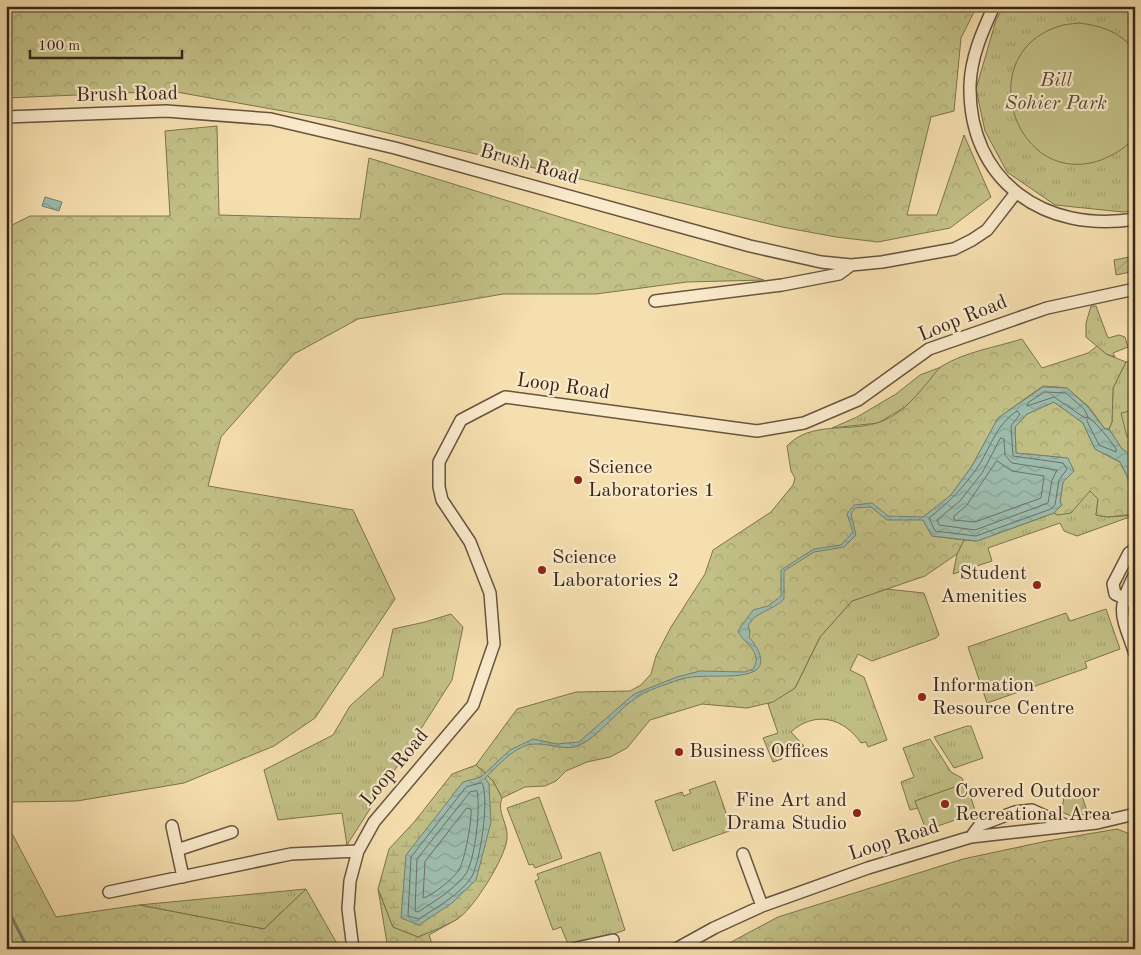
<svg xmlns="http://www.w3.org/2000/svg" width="1141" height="955" viewBox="0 0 1141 955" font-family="'Old Standard TT',serif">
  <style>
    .grass { fill: url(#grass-tufts); stroke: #7e7350 }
    .forest { fill: url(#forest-crowns); stroke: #7e7350 }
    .wetland { fill: url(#wetland-marsh); stroke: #7e7350 }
    .garden { fill: url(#garden-furrows); stroke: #7e7350 }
    .pitch { fill: #c2c086; stroke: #7e7350 }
    .water { fill: url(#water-waves); stroke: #758072 }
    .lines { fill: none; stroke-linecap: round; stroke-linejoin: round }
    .shore { stroke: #6b7164; stroke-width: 1 }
    .stream { stroke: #758072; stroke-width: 3 }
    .minor-casing { stroke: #68543f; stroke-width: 14 }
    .minor { stroke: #f9eacb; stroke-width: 11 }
    .poi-dot { fill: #8f2418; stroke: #f9eacb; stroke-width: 2 }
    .labels { text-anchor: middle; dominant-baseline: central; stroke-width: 4.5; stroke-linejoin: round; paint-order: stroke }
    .park-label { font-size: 20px; font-style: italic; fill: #5b4c35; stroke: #f9eacb }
    .street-label { font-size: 20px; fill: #39261a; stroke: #f9eacb }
    .poi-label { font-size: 20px; fill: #39261a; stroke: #f9eacb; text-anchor: start }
  </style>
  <defs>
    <pattern id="grass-tufts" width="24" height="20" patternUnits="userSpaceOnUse" patternTransform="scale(1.25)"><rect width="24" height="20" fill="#c2c086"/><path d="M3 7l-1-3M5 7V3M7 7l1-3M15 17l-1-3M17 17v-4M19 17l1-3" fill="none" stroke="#a7a573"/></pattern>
    <pattern id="forest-crowns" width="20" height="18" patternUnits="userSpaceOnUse" patternTransform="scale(1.25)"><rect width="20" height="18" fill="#c2c086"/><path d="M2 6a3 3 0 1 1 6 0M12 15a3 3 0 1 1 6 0" fill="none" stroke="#a7a573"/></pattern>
    <pattern id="wetland-marsh" width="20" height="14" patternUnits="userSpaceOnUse" patternTransform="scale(1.25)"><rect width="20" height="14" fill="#c2c086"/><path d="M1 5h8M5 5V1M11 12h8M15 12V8" fill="none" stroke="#a7a573"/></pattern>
    <pattern id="garden-furrows" width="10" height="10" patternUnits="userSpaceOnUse" patternTransform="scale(1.25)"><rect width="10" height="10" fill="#c2c086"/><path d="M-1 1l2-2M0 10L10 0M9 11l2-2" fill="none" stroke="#a7a573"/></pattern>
    <pattern id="water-waves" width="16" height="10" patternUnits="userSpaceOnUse" patternTransform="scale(1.25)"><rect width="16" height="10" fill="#9dbcad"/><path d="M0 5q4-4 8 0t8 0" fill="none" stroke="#88a194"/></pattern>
  </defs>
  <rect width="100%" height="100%" fill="#f6dfaf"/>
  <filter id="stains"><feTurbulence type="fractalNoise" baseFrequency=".004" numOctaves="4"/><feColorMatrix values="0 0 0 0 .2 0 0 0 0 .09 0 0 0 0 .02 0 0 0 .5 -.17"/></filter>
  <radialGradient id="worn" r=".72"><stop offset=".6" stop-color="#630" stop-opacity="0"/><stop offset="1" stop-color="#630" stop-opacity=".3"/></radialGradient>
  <path class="grass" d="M1004,6H1135V210L1123,212L1055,205L1007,172L985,131L976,89L996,20Z
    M1091,306H1096L1108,338L1119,335L1125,337L1128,347L1113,353L1115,357L1106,354L1086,337V323Z
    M1135,361V458L1122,449L1109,429L1112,422L1113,388L1126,362Z
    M941,367L910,404L878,423L832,428L857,417L896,394L920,375Z
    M1090,491L1098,499L1096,515L1108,517L1135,515L1077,536L1064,531L1060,523L988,548L992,561L953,574L957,554L964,540L977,541L1054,513L1058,515Z
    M886,589L924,593L939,635L936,638L872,661L858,654L850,670L864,677L887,740L868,747L866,742L861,743C844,718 815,710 791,732L804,746L781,754L782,759L773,762L763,738L778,733L768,704L795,688L820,637L852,601Z
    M1106,609L1120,649L1085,662L1087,668L987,703L968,647L1066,613L1070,621Z
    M451,614L463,627L452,680L347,845L342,813L278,820L264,770L333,735L350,706L383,676L393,629L425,622Z
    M967,726H971L983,758L954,768L934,737Z
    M930,739L951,772L962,778L964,784L915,801L918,808L910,810L901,782L914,777L903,748Z
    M715,781L732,830L673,851L655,801L682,792L684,796L691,793L689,790Z
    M1070,793L1078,795L1081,793L1088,814L1071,816L1057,810L1062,809L1064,797Z
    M539,797L562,858L535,868L533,864L529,865L507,808Z
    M600,852L625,930L600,939L568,944L561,927L553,930L535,881L539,879L537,874Z
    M306,889L264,929L139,905Z"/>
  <path class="forest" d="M6,6H977L961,38L954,111L931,117L907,215H937L964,135L991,197L950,228L878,242L836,237L782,227L333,120L171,91L6,98Z
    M217,126L219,215L360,219L369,158L764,280L687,282L596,294H503L358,319L294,354L221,437L208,486L353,510L395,599L315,718L274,746L184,783L77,801L6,802V228L30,216H170L165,131Z
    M1022,339L1042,368L1088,353L1097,346L1106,354L1126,362L1113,388L1112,422L1109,429H1105L1089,407L1067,388L1043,386L998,418L972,466L951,495L922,518L932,536L964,540L957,554L925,576L852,601L820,637L795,688L773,702L747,708L702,704L650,720L627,748L610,757L587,762L566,771L556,781L545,786L525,787L502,798L493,781L476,765L517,709L576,692L630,691L641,685L651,674L656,656L671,627L705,574L713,550L771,512L793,485L795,478L791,471L787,446C810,421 848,432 877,423C898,417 914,399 927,383C932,378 936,370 942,366C965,352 996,347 1022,339Z
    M1054,402L1083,423L1095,449L1120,462L1135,492V514L1108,517L1096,515L1098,499L1090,491L1071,513L1058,515L1054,513L1062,505L1060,502L1063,482L1074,471L1067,458L1016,453L1015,427L1027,414Z
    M6,822L56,917L139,905L264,929L306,889L340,949H6Z
    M1117,829L1135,836V949H718L778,917L963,859L1047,841Z
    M378,889L393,927L418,937L459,918L429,935L434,949H388Z"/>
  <path class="wetland" d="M476,765L493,781L502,798C496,812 509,824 507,839C505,858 475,906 460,917C448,926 431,931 418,937L393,927L378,889L389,849L415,821L452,774Z"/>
  <path class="garden" d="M1135,256V271L1116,275L1114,260Z"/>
  <path class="pitch" d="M1079,23C1103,26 1119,32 1135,50V136C1127,148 1113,155 1101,160C1016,190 971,56 1057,27C1064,24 1072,24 1079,23Z
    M1135,410V435L1127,437L1121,413Z
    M966,783L976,813L926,830L915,801Z"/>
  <path class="water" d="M45,197L62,202L59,211L42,206Z
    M1043,387L1067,388L1087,406L1105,429H1109L1122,449L1135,458V492L1120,462L1095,449L1083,423L1054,402L1027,414L1015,427L1016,453L1068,458L1074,471L1063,482L1060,502L1062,505L1054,513L977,541L932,536L923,520H887L871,507L855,508L851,514L856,535L844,547L814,552L784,571V599C773,611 755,611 748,626L750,631L749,637C755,644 768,662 756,670C741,681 700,672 678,680C665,685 650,689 639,696C618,708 601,735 580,745C567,752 549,743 535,744C516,744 498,766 485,778L489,784L491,822L476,880L452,903L419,925L401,918L406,855L463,782L481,777L510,750L533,739L557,744L579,742L634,694L677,677L700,671L745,672L753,669C764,652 743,643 738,631L753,610L768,606L781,596V570L814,549L841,545L853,532L847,514L854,505L872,503L888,516L923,517L951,495L972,466L998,418Z"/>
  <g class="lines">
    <path class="shore" d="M1045,392L1066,393L1084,409L1088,417L1085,418L1054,397L1027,406L1028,403Z
      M1017,411L1020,414L1011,426L1013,456L1063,463L1067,469L1059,480L1055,505L1051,509L976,536L935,531L929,518C948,503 961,490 975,471C991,449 994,426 1017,411Z
      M1089,418C1094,420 1112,442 1116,449V452L1099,445L1087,421Z
      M1001,438L1004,439L1005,455L1012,463L1057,470L1052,480L1048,503L975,530L939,525L937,520L960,501L982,473Z
      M997,461L1012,471L1044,476L1041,498L975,522L954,520V516L966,506Z
      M482,783C490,798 480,864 471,878C459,895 437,907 419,919L408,916L411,857L466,787Z
      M477,791C481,807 475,862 465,875C452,891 435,901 418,912L415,911L417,859L470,792Z
      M467,808L471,809C472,821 465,859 459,870C454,878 432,896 423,898L425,862Z"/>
    <path class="stream" d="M6,906L28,949"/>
    <g class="minor-casing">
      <path id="minor" d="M994,6C982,32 971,57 970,85C968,181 1045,234 1135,219
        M6,117L166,111L271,119L395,148L750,246L821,262L851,265L882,262L954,249L972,240L987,230L1015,194
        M655,301L782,285L839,274L851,265
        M1135,549L1129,553L1113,584L1115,594L1135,603
        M1135,574C1115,612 1122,615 1135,654
        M172,826L183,877
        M971,837L980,825L1015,812L1032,810L1065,825
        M177,850L232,832
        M743,854L762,906
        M109,892L291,854L358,851
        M353,949L348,909L350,881L358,851L374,822L473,705L494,644L490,593L470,542L442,500L439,487V462L461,420L505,397L757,431L804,423L858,400L929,349L1047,308L1135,289
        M572,949L613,940
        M676,949L714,928L762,906L868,868L971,837L1097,823L1135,814"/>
    </g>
    <use href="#minor" class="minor"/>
  </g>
  <g class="poi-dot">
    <circle cx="578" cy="480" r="5"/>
    <circle cx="542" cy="570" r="5"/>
    <circle cx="1037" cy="585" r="5"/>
    <circle cx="922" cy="697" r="5"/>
    <circle cx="679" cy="752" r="5"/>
    <circle cx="945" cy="804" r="5"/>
    <circle cx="857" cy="813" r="5"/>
  </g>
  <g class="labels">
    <g class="park-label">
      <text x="1056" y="81">Bill<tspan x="1056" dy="23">Sohier Park</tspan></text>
    </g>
    <g class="street-label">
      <text transform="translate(127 95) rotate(-1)">Brush Road</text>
      <text transform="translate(529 165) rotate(16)">Brush Road</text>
      <text transform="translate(963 319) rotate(-22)">Loop Road</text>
      <text transform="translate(563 387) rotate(8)">Loop Road</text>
      <text transform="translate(395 768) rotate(-50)">Loop Road</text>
      <text transform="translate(894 841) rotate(-18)">Loop Road</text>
    </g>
    <g class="poi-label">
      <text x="588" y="468">Science<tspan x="588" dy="23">Laboratories 1</tspan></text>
      <text x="552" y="558">Science<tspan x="552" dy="23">Laboratories 2</tspan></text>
      <text x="1027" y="574" text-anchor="end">Student<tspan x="1027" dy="23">Amenities</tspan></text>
      <text x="932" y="686">Information<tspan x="932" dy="23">Resource Centre</tspan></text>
      <text x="689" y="752">Business Offices</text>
      <text x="955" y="792">Covered Outdoor<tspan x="955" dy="23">Recreational Area</tspan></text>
      <text x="847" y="801" text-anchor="end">Fine Art and<tspan x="847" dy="23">Drama Studio</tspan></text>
    </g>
  </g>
  <rect width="1141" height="955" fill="none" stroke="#f6dfaf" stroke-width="25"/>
  <rect x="8" y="8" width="1126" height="940" fill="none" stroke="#39261a" stroke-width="2.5"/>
  <rect x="12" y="12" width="1116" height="930" fill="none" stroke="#39261a"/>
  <path d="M30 50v8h152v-8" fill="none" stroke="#39261a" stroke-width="2.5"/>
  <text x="38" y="50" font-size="15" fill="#39261a" stroke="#f9eacb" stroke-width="4" paint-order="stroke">100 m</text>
  <rect width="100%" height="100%" filter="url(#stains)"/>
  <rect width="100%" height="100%" fill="url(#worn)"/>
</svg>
